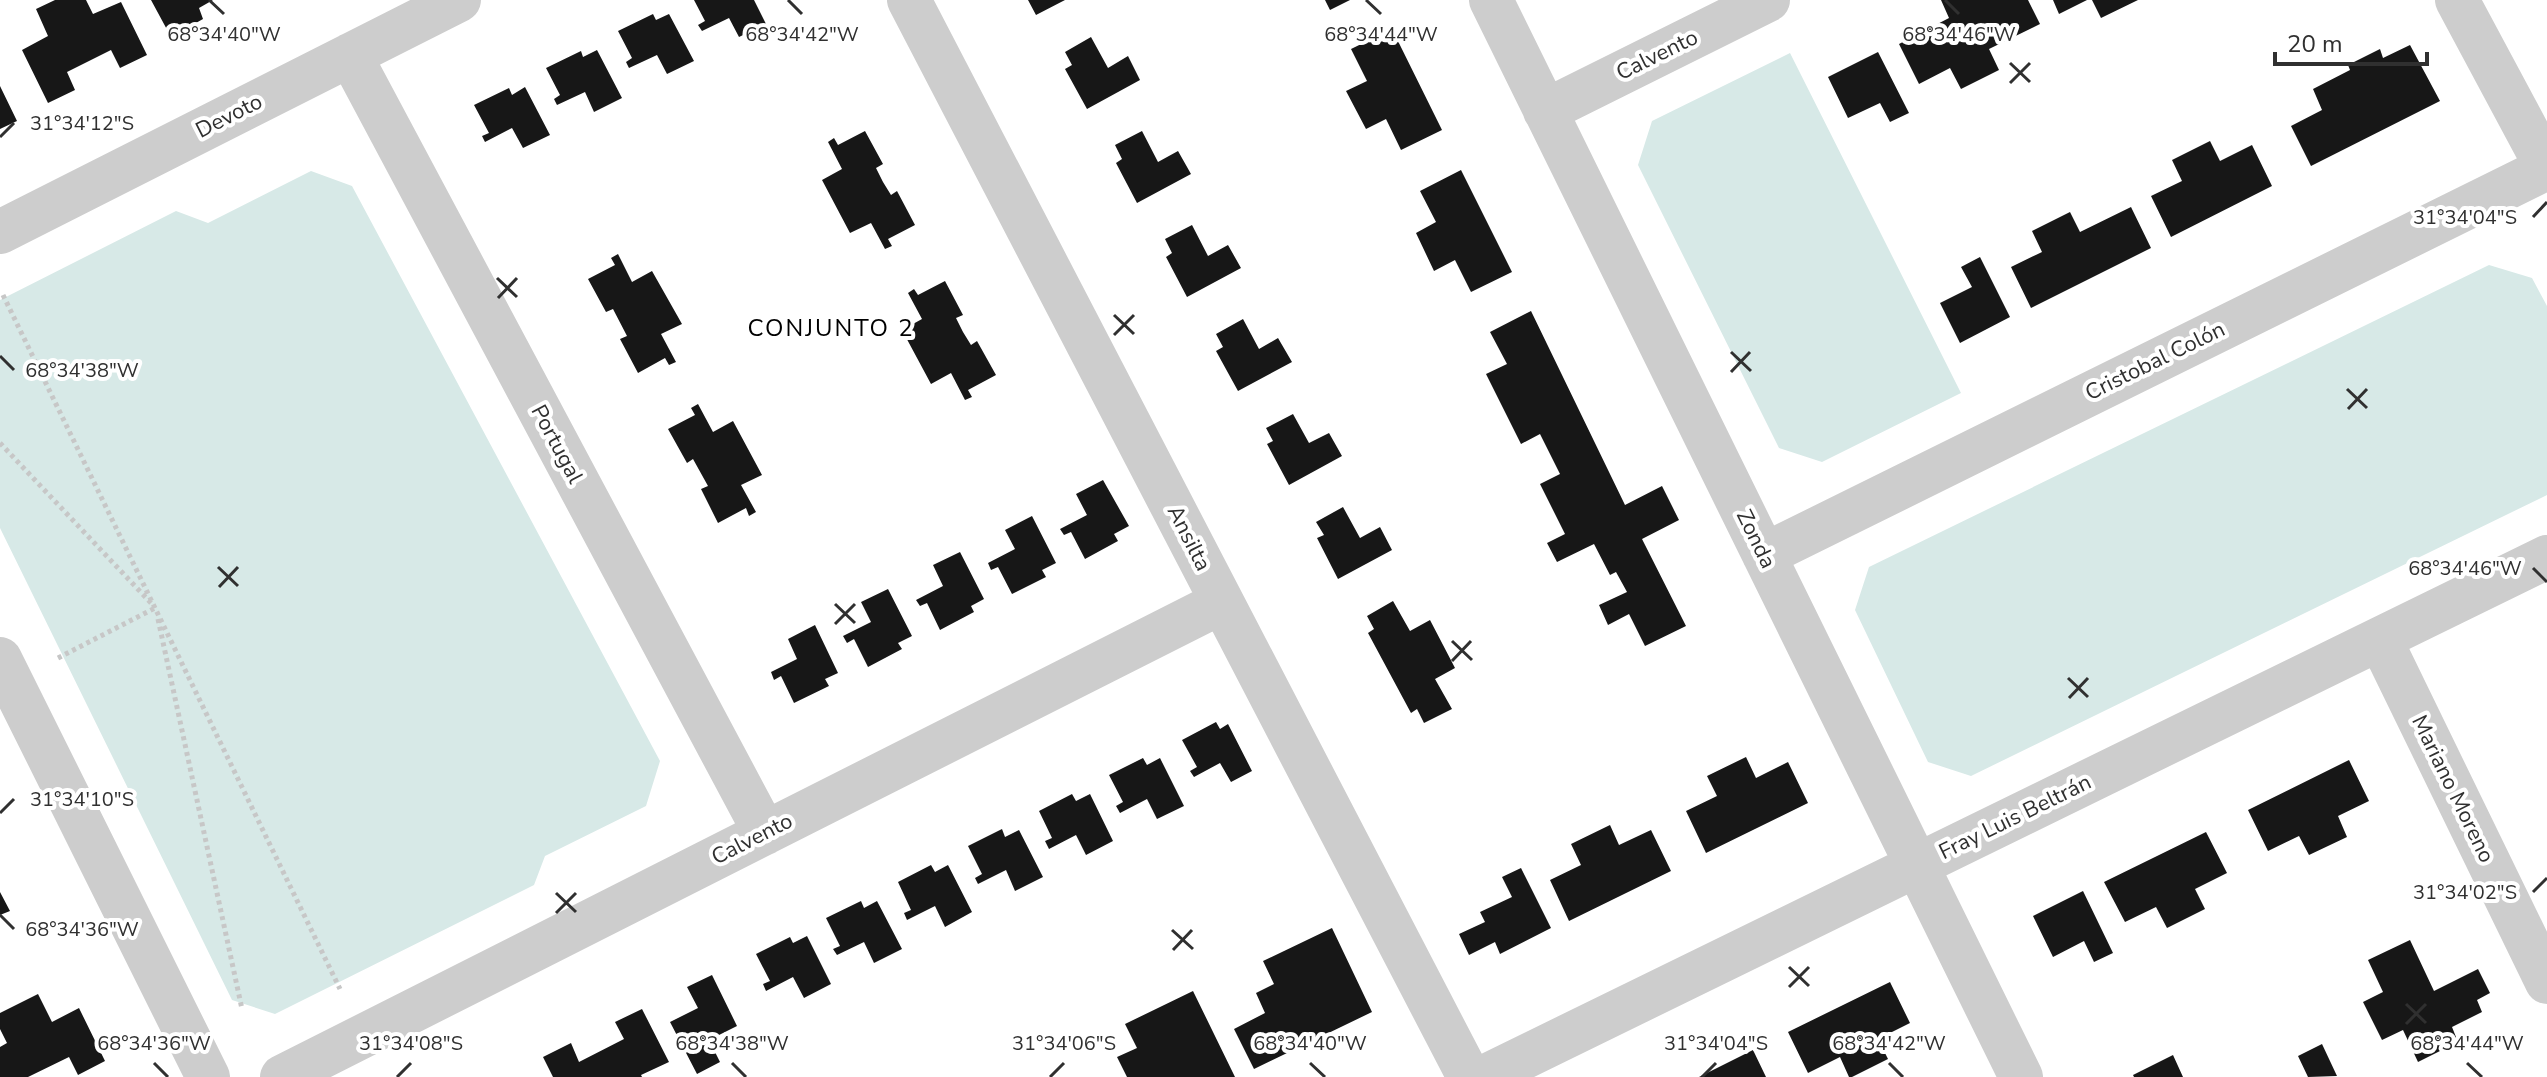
<svg xmlns="http://www.w3.org/2000/svg" width="2547" height="1077" viewBox="0 0 2547 1077" font-family="'Nunito Sans',sans-serif">
  <style>
    .green { fill: #d7e9e7 }
    .building { fill: #171717 }
    .lines { fill: none; stroke-linecap: round; stroke-linejoin: round }
    .path { stroke: #c7c7c7; stroke-width: 5; stroke-dasharray: 4 4; stroke-linecap: butt }
    .street { stroke: #cdcdcd; stroke-width: 44 }
    .ticks { fill: none; stroke: #303030; stroke-width: 3 }
    .labels { text-anchor: middle; dominant-baseline: central; stroke-width: 8; stroke-linejoin: round; paint-order: stroke }
    .street-label { font-size: 22px; fill: #303030; stroke: #fff }
    .neighbourhood-label { font-size: 24px; letter-spacing: 2px; fill: #000; stroke: #fff }
    .ticks-label { font-size: 20px; text-anchor: middle; fill: #303030; stroke: #fff; stroke-width: 8; stroke-linejoin: round; paint-order: stroke }
  </style>
  <rect width="100%" height="100%" fill="#fff"/>
  <path class="green" d="M1790,53L1961,393L1822,462L1779,448L1638,165L1652,121Z
    M311,171L352,186L660,761L646,806L545,856L534,885L275,1014L232,1000L0,528V300L176,211L208,223Z
    M2489,265L2532,278L2547,306V495L1971,776L1928,762L1855,610L1869,567Z"/>
  <path class="building" d="M55,0H86L93,14L121,2L147,55L120,68L111,50L67,72L75,90L48,103L22,50L48,36L36,9Z
    M151,0H213L199,8L203,19L171,37Z
    M694,0H754L766,24L739,37L729,18L702,31L698,25L705,21Z
    M1028,0H1065L1036,15Z
    M1325,0H1350L1330,10Z
    M1941,0H2028L2040,24L1989,49L1999,70L1961,89L1950,68L1919,84L1899,44L1949,18Z
    M2053,0H2087L2059,14Z
    M2092,0H2138L2101,18Z
    M653,14L656,20L669,14L694,61L667,74L657,55L629,68L626,62L632,58L618,31Z
    M1392,29L1442,130L1401,150L1386,119L1366,129L1346,91L1367,81L1351,49Z
    M1091,37L1108,68L1128,56L1140,80L1087,109L1065,69L1072,65L1065,52Z
    M2410,45L2440,101L2311,166L2291,126L2322,110L2313,89L2350,70L2348,65L2380,49L2383,58Z
    M597,50L622,98L594,112L585,92L557,105L554,99L560,95L546,68L581,51L583,57Z
    M1878,52L1909,113L1890,122L1880,103L1848,118L1828,77Z
    M0,86L17,121L0,129Z
    M525,87L550,135L523,148L512,128L485,142L482,136L489,133L474,105L509,88L512,95Z
    M865,131L883,164L876,168L883,182L891,195L897,191L915,225L888,239L892,246L885,249L871,223L850,233L822,180L842,169L828,142L834,138L838,145Z
    M1142,131L1158,162L1178,151L1191,174L1137,203L1116,163L1122,159L1115,145Z
    M2210,141L2220,161L2252,145L2272,186L2171,237L2151,196L2182,181L2172,160Z
    M1461,170L1512,272L1471,292L1455,260L1434,271L1416,233L1436,222L1420,191Z
    M2131,207L2151,248L2031,308L2011,267L2042,252L2032,231L2070,212L2080,232Z
    M1192,225L1208,256L1228,245L1241,268L1187,297L1166,257L1172,253L1165,239Z
    M618,254L632,282L652,271L682,324L661,334L676,362L669,365L665,358L638,373L620,339L627,336L613,309L606,312L588,279L615,265L611,258Z
    M1980,257L2010,317L1960,343L1940,303L1972,287L1961,267Z
    M945,281L963,315L956,318L963,332L971,345L977,341L996,375L968,390L972,397L965,400L951,373L931,384L902,330L922,319L908,293L914,289L918,295Z
    M1531,311L1625,505L1662,486L1679,520L1642,539L1686,626L1645,646L1629,614L1608,625L1599,605L1627,592L1616,572L1610,575L1594,544L1557,562L1547,543L1565,534L1540,484L1560,474L1540,434L1521,444L1486,374L1507,364L1490,332Z
    M1243,319L1259,349L1278,338L1292,362L1238,391L1216,351L1223,347L1216,334Z
    M698,404L713,432L733,421L762,475L741,485L756,512L749,516L746,508L718,523L701,489L708,486L693,459L687,463L668,429L695,415L691,408Z
    M1293,414L1309,443L1329,433L1342,456L1289,485L1267,444L1273,441L1266,428Z
    M1103,480L1129,526L1114,534L1118,541L1085,559L1071,532L1064,535L1060,529L1087,515L1076,494Z
    M1343,507L1360,538L1380,527L1392,550L1338,579L1317,538L1324,535L1316,522Z
    M1032,516L1056,563L1042,570L1046,577L1012,594L998,567L991,570L988,563L1015,549L1005,530Z
    M960,552L984,599L971,606L974,612L940,630L927,603L920,606L916,600L943,586L933,565Z
    M888,589L912,636L898,643L902,649L868,667L854,639L847,643L843,636L871,622L861,602Z
    M1393,601L1410,631L1430,620L1455,668L1435,679L1452,709L1424,723L1417,709L1411,713L1368,633L1374,629L1367,616Z
    M815,625L838,673L825,679L829,686L794,703L781,676L774,680L771,672L797,659L788,639Z
    M1216,722L1220,729L1228,724L1252,771L1231,782L1220,763L1194,777L1190,771L1197,767L1182,740Z
    M1746,757L1756,778L1788,762L1808,803L1706,853L1686,811L1717,796L1707,776Z
    M1143,758L1147,765L1160,758L1184,806L1157,819L1147,799L1120,813L1116,806L1123,802L1109,775Z
    M2349,760L2369,801L2338,816L2347,837L2309,855L2299,836L2268,851L2248,810Z
    M1072,794L1076,801L1090,794L1113,841L1086,855L1076,835L1049,849L1045,841L1052,838L1039,811Z
    M1610,825L1619,845L1651,830L1671,871L1569,921L1550,880L1581,865L1571,844Z
    M1002,829L1005,837L1019,830L1043,877L1015,891L1006,870L978,884L975,878L982,874L968,846Z
    M2206,832L2227,873L2195,889L2205,909L2167,928L2156,907L2125,922L2104,882Z
    M931,865L935,872L948,865L972,912L945,927L935,906L907,920L904,913L911,910L898,882Z
    M1521,868L1551,928L1500,954L1495,942L1469,955L1459,934L1485,922L1480,912L1512,897L1502,877Z
    M2083,891L2113,953L2094,962L2084,941L2053,957L2033,916Z
    M0,892L10,911L0,915Z
    M861,901L864,908L877,901L902,949L874,963L864,942L837,955L833,949L840,946L826,918Z
    M1332,928L1372,1012L1254,1069L1234,1029L1265,1013L1256,993L1274,984L1263,961Z
    M807,936L831,984L804,998L793,977L766,991L763,984L770,981L756,954L790,937L793,943Z
    M2410,940L2434,991L2478,969L2490,993L2477,1000L2482,1012L2452,1027L2458,1042L2418,1062L2403,1030L2382,1040L2363,1002L2383,992L2368,960Z
    M712,975L737,1026L709,1040L720,1062L697,1074L670,1022L698,1008L687,987Z
    M1890,982L1910,1023L1878,1039L1888,1059L1852,1077H1849L1840,1057L1808,1073L1788,1032Z
    M1193,991L1235,1077H1127L1117,1057L1137,1048L1125,1024Z
    M38,994L52,1022L79,1008L105,1061L78,1075L69,1057L28,1077H0V1047L7,1043L0,1029V1013Z
    M642,1009L669,1062L641,1075L642,1077H553L543,1057L571,1043L579,1062L624,1039L615,1022Z
    M2322,1044L2337,1076L2308,1077L2298,1056Z
    M1753,1050L1766,1077H1699Z
    M2173,1055L2183,1077H2134L2133,1075Z"/>
  <g class="lines">
    <path class="path" d="M3,295L340,989
      M0,443L151,603
      M158,619L242,1009
      M58,658L155,608"/>
    <path class="street" d="M909,0L1469,1077
      M1491,0L2021,1077
      M2457,0L2547,168
      M350,55L765,833
      M1545,111L1768,0
      M0,232L459,0
      M1764,555L2547,168
      M2380,639L2547,982
      M0,659L208,1077
      M282,1077L1222,602
      M1484,1077L2547,557"/>
  </g>
  <path class="ticks" d="M209,0L224,14M788,0L802,14M1366,0L1381,14M1945,0L1959,14M2010,63L2030,82M2010,83L2030,63M0,137L14,123M2533,217L2547,202M497,278L517,297M498,298L517,278M1114,315L1134,334M1114,335L1134,315M1731,352L1751,371M0,356L14,370M1731,372L1750,352M2347,389L2367,408M2348,409L2367,389M218,567L238,586M2533,568L2547,582M219,587L238,567M835,604L855,623M835,624L855,604M1452,641L1472,660M1452,661L1471,641M2068,678L2088,697M2069,698L2088,678M0,813L14,799M2533,892L2547,878M556,893L576,912M556,913L576,893M0,915L14,929M1172,930L1193,949M1173,950L1192,930M1789,967L1809,986M1789,987L1809,967M2406,1004L2426,1023M2406,1024L2426,1004M154,1063L168,1077M732,1063L746,1077M1310,1063L1325,1077M1889,1063L1903,1077M2467,1063L2482,1077M397,1077L411,1063M1050,1077L1064,1063M1702,1077L1716,1063"/>
  <g class="labels">
    <g class="street-label">
      <text transform="translate(1657 55) rotate(-26)">Calvento</text>
      <text transform="translate(229 116) rotate(-27)">Devoto</text>
      <text transform="translate(2155 361) rotate(-26)">Cristobal Colón</text>
      <text transform="translate(557 444) rotate(62)">Portugal</text>
      <text transform="translate(1189 538) rotate(63)">Ansilta</text>
      <text transform="translate(1756 539) rotate(64)">Zonda</text>
      <text transform="translate(2453 789) rotate(64)">Mariano Moreno</text>
      <text transform="translate(2015 817) rotate(-26)">Fray Luis Beltrán</text>
      <text transform="translate(752 839) rotate(-27)">Calvento</text>
    </g>
    <g class="neighbourhood-label">
      <text x="831" y="328">CONJUNTO 2</text>
    </g>
  </g>
  <g class="ticks-label">
    <text x="224" y="41">68°34'40"W</text>
    <text x="802" y="41">68°34'42"W</text>
    <text x="1381" y="41">68°34'44"W</text>
    <text x="1959" y="41">68°34'46"W</text>
    <text x="82" y="130">31°34'12"S</text>
    <text x="2465" y="224">31°34'04"S</text>
    <text x="82" y="377">68°34'38"W</text>
    <text x="2465" y="575">68°34'46"W</text>
    <text x="82" y="806">31°34'10"S</text>
    <text x="2465" y="899">31°34'02"S</text>
    <text x="82" y="936">68°34'36"W</text>
    <text x="411" y="1050">31°34'08"S</text>
    <text x="1064" y="1050">31°34'06"S</text>
    <text x="1716" y="1050">31°34'04"S</text>
    <text x="154" y="1050">68°34'36"W</text>
    <text x="732" y="1050">68°34'38"W</text>
    <text x="1310" y="1050">68°34'40"W</text>
    <text x="1889" y="1050">68°34'42"W</text>
    <text x="2467" y="1050">68°34'44"W</text>
  </g>
  <path d="M2275 52v12h152v-12" fill="none" stroke="#303030" stroke-width="4"/>
  <text x="2287" y="52" font-size="24" fill="#303030" stroke="#ffffff" stroke-width="6" paint-order="stroke">20 m</text>
</svg>
